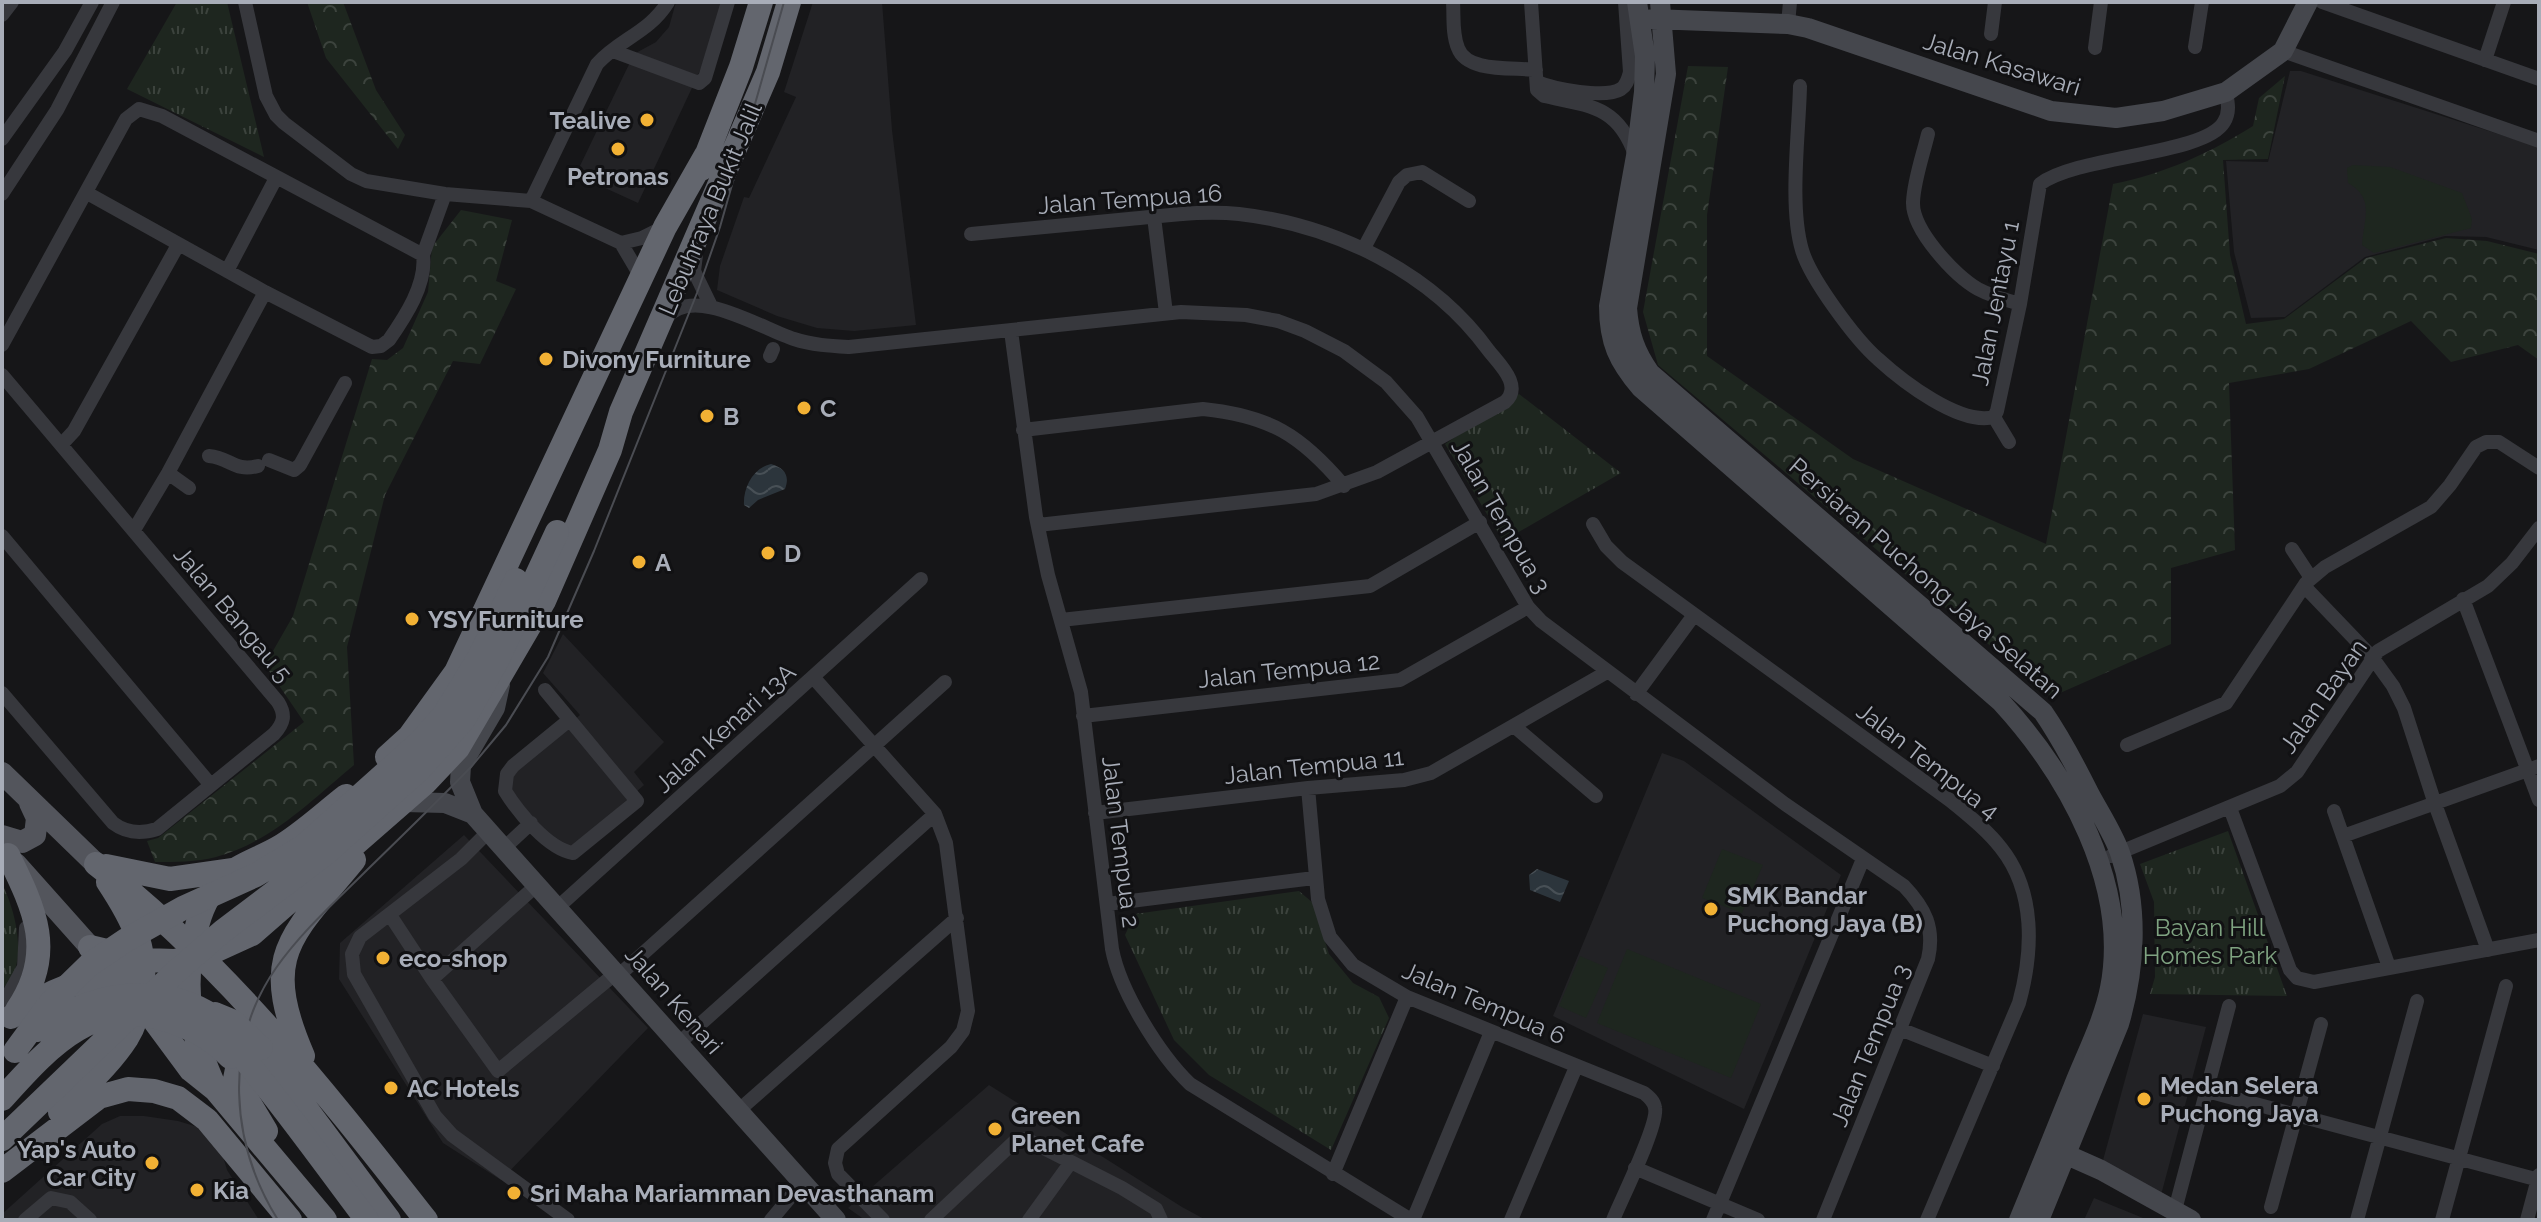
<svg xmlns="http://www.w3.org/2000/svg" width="2541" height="1222" viewBox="0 0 2541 1222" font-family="Raleway,sans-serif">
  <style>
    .built { fill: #222225 }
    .green { fill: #1e261f }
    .forest { fill: url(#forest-crowns) }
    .park { fill: url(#park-tufts) }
    .water { fill: url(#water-waves) }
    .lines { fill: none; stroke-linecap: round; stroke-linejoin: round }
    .street { stroke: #37383d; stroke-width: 14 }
    .secondary { stroke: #45474d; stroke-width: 20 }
    .primary { stroke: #53555c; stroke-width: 22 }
    .highway { stroke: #63666e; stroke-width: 24 }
    .tram { stroke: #4a4c52; stroke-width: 2 }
    .highway-bridge { stroke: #63666e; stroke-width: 24 }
    .poi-dot { fill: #f2b134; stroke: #111113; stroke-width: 3 }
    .labels { text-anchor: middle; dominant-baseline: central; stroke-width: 6; stroke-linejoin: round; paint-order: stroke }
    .street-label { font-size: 24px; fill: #a8adb8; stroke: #111113 }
    .poi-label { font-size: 24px; font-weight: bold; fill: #a8adb8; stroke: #111113; text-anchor: start }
    .park-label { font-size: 24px; fill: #7fa381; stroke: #111113 }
  </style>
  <defs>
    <pattern id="forest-crowns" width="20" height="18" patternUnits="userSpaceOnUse" patternTransform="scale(2)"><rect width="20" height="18" fill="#1e261f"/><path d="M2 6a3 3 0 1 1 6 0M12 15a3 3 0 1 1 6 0" fill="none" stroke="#3c433d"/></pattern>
    <pattern id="park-tufts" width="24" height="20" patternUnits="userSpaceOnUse" patternTransform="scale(2)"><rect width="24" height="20" fill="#1e261f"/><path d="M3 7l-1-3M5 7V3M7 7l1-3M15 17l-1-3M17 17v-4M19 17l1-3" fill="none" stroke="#3c433d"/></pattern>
    <pattern id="water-waves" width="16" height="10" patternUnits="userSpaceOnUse" patternTransform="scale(2)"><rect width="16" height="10" fill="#2c353c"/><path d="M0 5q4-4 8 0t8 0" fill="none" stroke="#485056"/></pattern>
  </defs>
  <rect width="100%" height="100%" fill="#161618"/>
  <path class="built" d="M676,2H724L713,43L638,203L579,176L577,172L634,54L656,42L669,27Z
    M813,2H882L892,130L916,325L854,331L817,328L777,316L717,290L720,266L744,197L749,198L796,97L784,92Z
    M2290,71H2301L2539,147V250L2486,237L2445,236L2365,257L2285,317L2251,318L2234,252L2226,161L2268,162Z
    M563,634L664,742L634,772L644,785L573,848L564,847L538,825L510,789L512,773L580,715L543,673Z
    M1662,753L1684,761L1841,875L1744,1109L1553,1016Z
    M464,835L648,1028L501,1180L443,1143L339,979L340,943Z
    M2143,1014L2206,1027L2161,1195L2102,1164Z
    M989,1085L1182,1207L1206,1220H865L848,1208Z
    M120,1116H144L178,1121L201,1128L220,1146L227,1170L259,1220H2V1214L102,1124Z
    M2094,1198L2148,1220H2084Z"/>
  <path class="green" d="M2353,165L2390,167L2462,193L2472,219L2471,228L2374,253L2362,245C2364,218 2375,198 2348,183L2347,168Z
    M1722,849L1763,865L1742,913L1702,898Z
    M1627,949L1761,1004L1731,1078L1597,1023Z
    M1580,956L1608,968L1586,1018L1559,1006Z"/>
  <path class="forest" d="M307,2H343L376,90L405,135L398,149L326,58Z
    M1688,66L1728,67L1707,215V356L1853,459L2046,544L2113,184C2164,174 2210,153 2253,126L2259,98L2285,76L2268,159L2223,160L2230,255L2246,324L2284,319L2366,258L2446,238L2487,241L2539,254V360L2518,345L2451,362L2411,321L2309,369L2229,383L2235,550L2171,568V644L2051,697L1658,365L1643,312Z
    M461,210L512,220L496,281L516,289L480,364L453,361L385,495L347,647L354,765C312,800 270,843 216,857C196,862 175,862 155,862L147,841L158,838L304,722L265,665L293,616L372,359L387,360L403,348L428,292L432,247Z"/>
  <path class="park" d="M177,2H227L264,157L127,89Z
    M1519,394L1621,473L1503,541L1445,444Z
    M2228,831L2287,996L2150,994L2155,977L2154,902L2140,864Z
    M2,884C16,911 30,967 2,989Z
    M1299,891L1313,903L1329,954L1353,983L1379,997L1389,1018L1331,1150L1209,1075L1174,1040L1125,935L1135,914Z"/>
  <path class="water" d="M771,464C785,468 790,476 785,489L758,500L749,508L744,505C743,488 753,468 771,464Z
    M1537,869L1569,881L1560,902L1530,890L1529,875Z"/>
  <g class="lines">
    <path class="street" d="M245,2L266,96L276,115L284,123L351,174L366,181L445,194L531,201L621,243L641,277
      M1453,2C1454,16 1452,34 1458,48C1467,73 1513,67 1536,70
      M1531,2L1537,90L1544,96C1590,106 1618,106 1635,155
      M2322,2L2539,79
      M2,15L12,2
      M1788,24L1790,2
      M1991,34L1995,2
      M2195,47L2202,2
      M2095,48L2101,2
      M613,51L699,83L705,78L728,2
      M2283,51L2539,141
      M2485,60L2504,2
      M1537,82C1554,89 1605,99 1621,89C1627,85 1628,79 1630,72L1625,2
      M1800,86C1799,133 1789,206 1802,250C1810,278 1855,339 1878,359C1902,381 1960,426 1994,417L1997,411L2020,304L2040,184C2079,155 2205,155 2224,122C2230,112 2228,103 2226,92
      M1928,134C1923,155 1914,180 1913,202C1912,230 1955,276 1978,289C1991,296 2006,300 2020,304
      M2,139L65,51L92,2
      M87,193L265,292L372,347L381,346L389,340C405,317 427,284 423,255L445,194
      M2,194L57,110L113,2
      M531,201L597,64C619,39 649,33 668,2
      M1154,217L1166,313
      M971,234C1024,229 1077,224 1129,219C1166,216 1202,210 1239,214C1335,225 1432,272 1489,351C1500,365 1523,386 1505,402L1377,472L1316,494L1038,525
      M621,243L642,238L662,228
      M1364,248L1399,182L1407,175L1422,172L1469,201
      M696,255L694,271L711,306
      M227,271L276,178
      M666,318C693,284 762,329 794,339C812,345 831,346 849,347L1181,312L1246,315L1278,321L1305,331L1344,351L1386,382L1417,417L1528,607L1541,621L1785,804L1904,886C1925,908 1935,928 1928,959L1823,1220
      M1011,331L1036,517L1048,575L1081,692L1112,949C1120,991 1159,1054 1190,1084L1411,1220
      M2,345L126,119L139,109L162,116L423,255
      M770,356L773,349
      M2,375L278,702C286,715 284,723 274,734L157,829C141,834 126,833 113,823L2,693
      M1994,417L2009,442
      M1023,430L1203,409C1270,416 1301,435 1344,486
      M62,444L74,431L178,245
      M209,456C231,458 234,472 258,466
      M269,460L294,470L300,465L345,383
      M168,473L189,488
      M1593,524L1606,546L1622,562L1951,801C1969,816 1987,830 2001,848C2036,892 2033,952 2019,1003L1927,1220
      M134,530L168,473L265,292
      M2,536L210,784
      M2292,549L2311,578
      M2304,586L2372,657L2393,686L2404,708L2435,804L2488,950
      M2463,599L2539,800
      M1061,620L1370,586L1480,522
      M813,677L935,814L946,843L968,1011L963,1031L951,1047L838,1149L835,1163L838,1174L883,1220
      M545,690L637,801L573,853C548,849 518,812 505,791L507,774L513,766L568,721
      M1636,694L1694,615
      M1083,716L1400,680L1528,607
      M1515,727L1596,796
      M2127,745L2226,703L2306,583L2325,567L2431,507L2450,485L2476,447L2486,442H2499L2539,468
      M1308,788L1318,899L1330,937L1353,965L1407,997L1644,1093C1649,1097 1654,1101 1655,1108C1659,1124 1621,1200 1613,1220
      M2230,808L2290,970L2297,978L2314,982L2539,940
      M2334,811L2389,967
      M1095,813L1308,788L1404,780L1431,773L1607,672
      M488,832L461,859L360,937L352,954L354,974L435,1116L452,1135L568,1220
      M2343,836L2539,766
      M504,848L531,823
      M2111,856L2280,786L2297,772L2378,651L2488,586L2512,563L2539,528
      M1107,904L1314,878
      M557,908L921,579
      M390,915L432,979L498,1071L616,973
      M618,976L945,682
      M432,979L537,885
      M2,1006L24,967L26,928
      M1900,1029L1993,1066
      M678,1044L935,814
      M2207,1091L2539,1180
      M738,1111L957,918
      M1635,1168L1758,1220
      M1333,1174L1407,997
      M2271,1207L2321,1024
      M2175,1210L2229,1006
      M25,1220L51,1198L70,1202L90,1220
      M771,1220L802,1183
      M931,1220L1015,1141L1026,1139L1122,1188L1156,1209L1161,1220
      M1029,1220L1071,1162
      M1413,1220L1491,1032
      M1511,1220L1576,1067
      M1713,1220L1863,859
      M2357,1220L2417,1001
      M2442,1220L2506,986
      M2527,1220L2539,1175"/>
    <path class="secondary" d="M1637,2L1645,56L1644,92L1636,156L1609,306C1609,342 1618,361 1641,388L2001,702C2068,775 2130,885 2110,988C2103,1023 2085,1056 2072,1090C2054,1134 2037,1177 2019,1220
      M1660,2L1666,74L1627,308C1629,334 1635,352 1650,373L2043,712C2061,738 2075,765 2089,793C2099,812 2113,833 2120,853C2139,908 2135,970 2119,1024L2039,1220
      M1652,19L1788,24L1808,28L2051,111L2116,118L2163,111L2226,92L2283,51L2308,2
      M500,685L495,708L461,766L460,782L473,814L836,1220
      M404,802L445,803L473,814
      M2056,1150L2101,1170L2191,1220"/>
    <path class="primary" d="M2,773L96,864
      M2,836L22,842L35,835L37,818L30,803
      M16,864L90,947"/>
    <path class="highway" d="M701,169L741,67L761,2
      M387,757L409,737L456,672L665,227L706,155
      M8,855C35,910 56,953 17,1010
      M96,864C225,963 326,1093 426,1220
      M106,866L170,879L233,870
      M90,947L144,960L175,961L210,953L252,934L425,783L458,748L544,601L610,450L621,412L768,72L789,2
      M92,950L154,1020L191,1070L216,1090L325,1220
      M11,1017C50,990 79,978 127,976
      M253,1042L239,1059L235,1079L266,1131
      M261,1048L389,1220
      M303,1056C259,954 291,937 354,860
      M216,1090C191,1035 180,990 196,930C200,913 207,895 220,882C236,865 259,859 278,848C302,834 324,813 346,796
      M60,1112C82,1089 109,1066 127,1038C135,1025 138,1013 141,998C150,951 133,920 108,882
      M2,1171L99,1097L128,1089L154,1091L178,1098L207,1120L290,1220"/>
    <path class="tram" d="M278,1220C230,1143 223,1044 276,968C302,931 336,901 367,870C402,836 437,802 471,767L506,725L548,657L594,551L697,293L720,227L784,2"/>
    <path class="highway-bridge" d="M215,1014L232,1021L261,1048
      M38,1030C87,996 151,981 206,1012C218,1019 228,1038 237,1050C283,1105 324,1163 367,1220
      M15,1051L51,1002L89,965L126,940L183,908L256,875L304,846L420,742L444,715L480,656L516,580
      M2,1099C50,1046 95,994 173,1022C194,1029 214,1040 230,1057
      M2,1139L179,969L223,931L325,854L420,769L464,719L497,661L557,532"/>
  </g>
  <g class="poi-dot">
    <circle cx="647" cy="120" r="8"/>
    <circle cx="618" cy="149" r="8"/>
    <circle cx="546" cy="359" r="8"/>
    <circle cx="804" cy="408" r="8"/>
    <circle cx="707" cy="416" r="8"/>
    <circle cx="768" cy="553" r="8"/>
    <circle cx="639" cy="562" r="8"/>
    <circle cx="412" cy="619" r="8"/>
    <circle cx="1711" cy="909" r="8"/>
    <circle cx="383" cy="958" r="8"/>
    <circle cx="391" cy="1088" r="8"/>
    <circle cx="2144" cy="1099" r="8"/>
    <circle cx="995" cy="1129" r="8"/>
    <circle cx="152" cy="1163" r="8"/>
    <circle cx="197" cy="1190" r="8"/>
    <circle cx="514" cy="1193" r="8"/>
  </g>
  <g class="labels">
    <g class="street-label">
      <text transform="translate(2002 64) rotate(17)">Jalan Kasawari</text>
      <text transform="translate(1130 199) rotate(-4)">Jalan Tempua 16</text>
      <text transform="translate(710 209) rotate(-67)">Lebuhraya Bukit Jalil</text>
      <text transform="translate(1995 303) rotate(-79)">Jalan Jentayu 1</text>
      <text transform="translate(1501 516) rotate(60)">Jalan Tempua 3</text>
      <text transform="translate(1926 578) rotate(41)">Persiaran Puchong Jaya Selatan</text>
      <text transform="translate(233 614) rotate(50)">Jalan Bangau 5</text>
      <text transform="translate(1289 670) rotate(-6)">Jalan Tempua 12</text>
      <text transform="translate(2323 696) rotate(-55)">Jalan Bayan</text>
      <text transform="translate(725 728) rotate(-42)">Jalan Kenari 13A</text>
      <text transform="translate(1928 761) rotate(38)">Jalan Tempua 4</text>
      <text transform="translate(1314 766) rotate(-6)">Jalan Tempua 11</text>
      <text transform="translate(1121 842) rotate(83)">Jalan Tempua 2</text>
      <text transform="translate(674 1000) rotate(49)">Jalan Kenari</text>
      <text transform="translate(1484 1003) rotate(23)">Jalan Tempua 6</text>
      <text transform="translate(1870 1045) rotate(-68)">Jalan Tempua 3</text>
    </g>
    <g class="poi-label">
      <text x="631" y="120" text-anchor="end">Tealive</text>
      <text x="618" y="176" text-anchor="middle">Petronas</text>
      <text x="562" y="359">Divony Furniture</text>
      <text x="820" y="408">C</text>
      <text x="723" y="416">B</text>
      <text x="784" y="553">D</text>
      <text x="655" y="562">A</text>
      <text x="428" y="619">YSY Furniture</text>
      <text x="1727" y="895">SMK Bandar<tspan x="1727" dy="28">Puchong Jaya (B)</tspan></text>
      <text x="399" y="958">eco-shop</text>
      <text x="2160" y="1085">Medan Selera<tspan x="2160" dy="28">Puchong Jaya</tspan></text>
      <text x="407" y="1088">AC Hotels</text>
      <text x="1011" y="1115">Green<tspan x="1011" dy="28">Planet Cafe</tspan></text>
      <text x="136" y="1149" text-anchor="end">Yap's Auto<tspan x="136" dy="28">Car City</tspan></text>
      <text x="213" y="1190">Kia</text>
      <text x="530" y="1193">Sri Maha Mariamman Devasthanam</text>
    </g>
    <g class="park-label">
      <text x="2210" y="927">Bayan Hill<tspan x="2210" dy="28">Homes Park</tspan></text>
    </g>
  </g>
  <rect width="2541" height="1222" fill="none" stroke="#a8adb8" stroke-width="8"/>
</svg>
